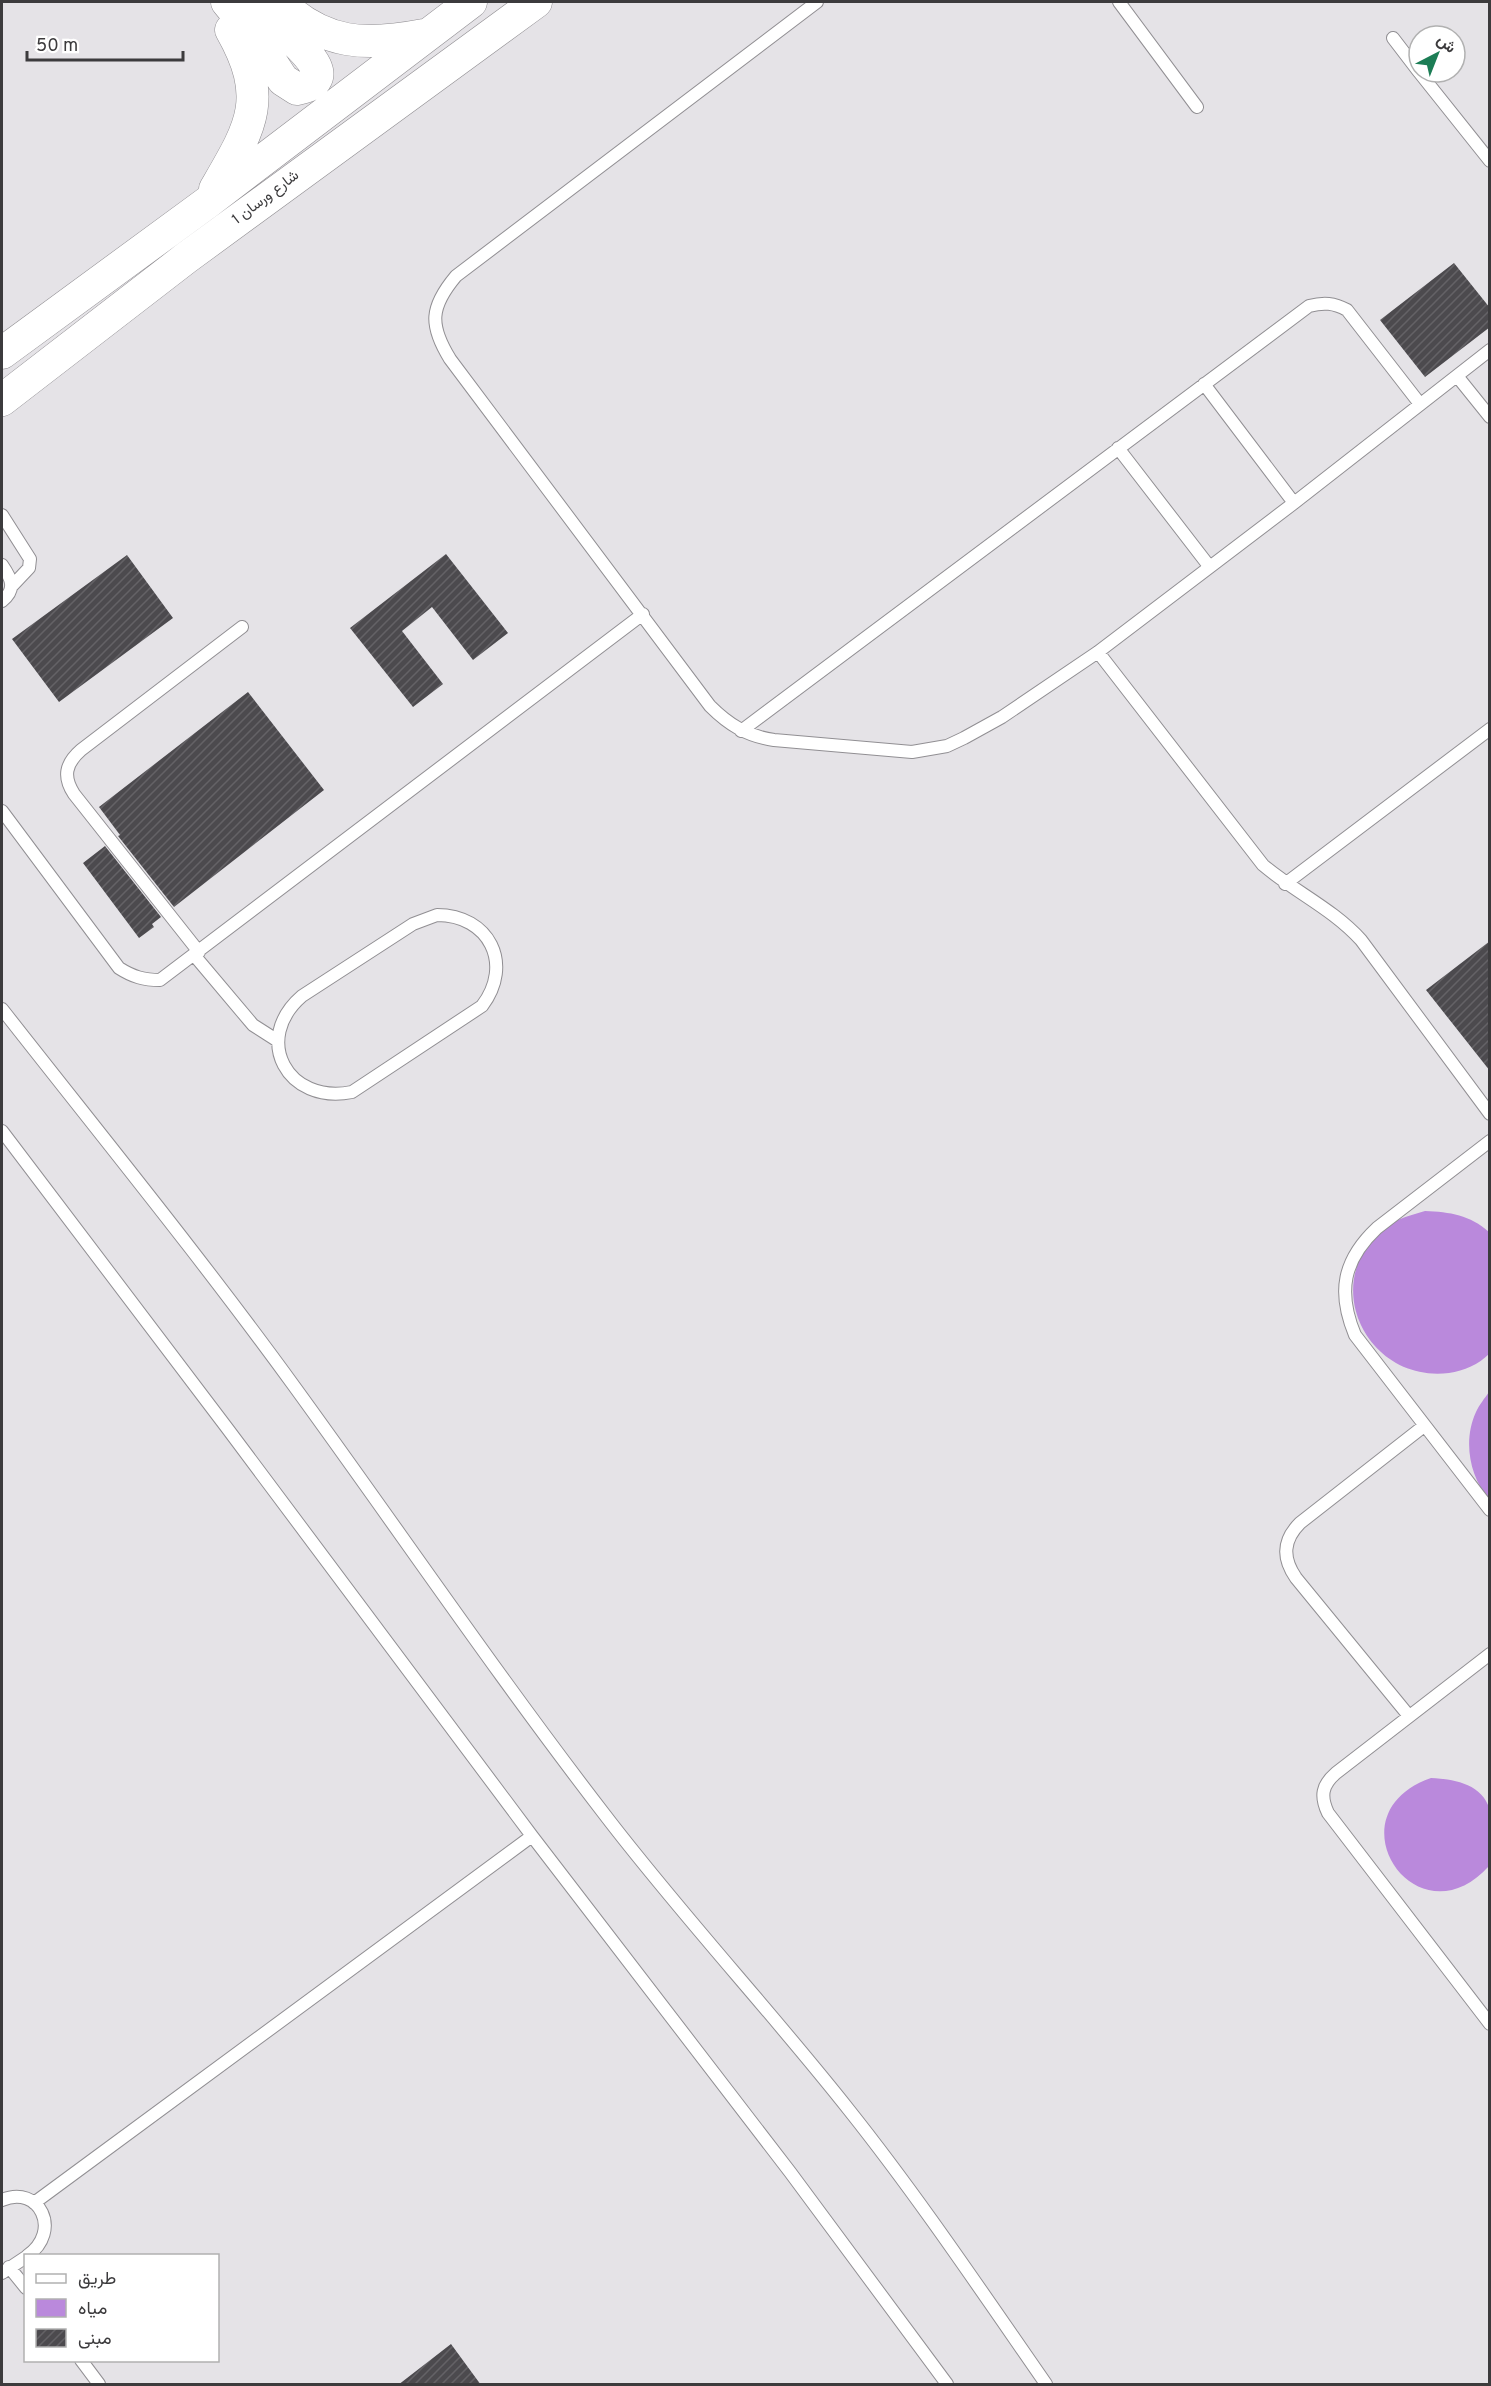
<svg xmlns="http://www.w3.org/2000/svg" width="1491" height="2386" viewBox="0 0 1491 2386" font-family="Overpass,Vazirmatn,sans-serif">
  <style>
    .water { fill: #ba89dc }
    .building { fill: url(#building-hatch) }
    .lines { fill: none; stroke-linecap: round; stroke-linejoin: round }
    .service-casing { stroke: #918f93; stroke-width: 14 }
    .tertiary-casing { stroke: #918f93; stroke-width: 33 }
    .service { stroke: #fff; stroke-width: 12 }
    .tertiary { stroke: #fff; stroke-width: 32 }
    .labels { text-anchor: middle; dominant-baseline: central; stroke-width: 6; stroke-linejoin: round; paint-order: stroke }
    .street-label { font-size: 15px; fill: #3c3b3d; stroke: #fff }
  </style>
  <defs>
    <pattern id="building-hatch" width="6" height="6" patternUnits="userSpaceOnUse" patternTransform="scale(1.5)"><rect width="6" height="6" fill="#4c4a4e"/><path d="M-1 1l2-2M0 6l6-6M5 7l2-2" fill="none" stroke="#646266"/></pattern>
  </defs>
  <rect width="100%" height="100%" fill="#e5e3e7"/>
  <path class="water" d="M1425,1211C1450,1212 1470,1215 1489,1232V1354C1479,1364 1464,1371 1449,1373C1371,1383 1321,1291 1377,1234C1390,1221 1407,1216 1425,1211Z
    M1489,1392V1499C1469,1476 1463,1440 1476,1412C1479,1405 1485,1398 1489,1392Z
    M1431,1778C1452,1779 1479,1783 1488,1805C1491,1813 1490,1855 1489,1866C1417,1946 1328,1814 1431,1778Z"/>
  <path class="building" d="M1454,263L1490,308V327L1425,377L1380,320Z
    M446,554L508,633L473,660L432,607L402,631L443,684L413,707L350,628Z
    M127,555L173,618L59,702L12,639Z
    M248,692L324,790L174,907L118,836L120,835L99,807Z
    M105,846L161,917L152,924L154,927L139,938L83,863Z
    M1490,941V1071L1426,990Z
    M451,2344L481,2385H398Z"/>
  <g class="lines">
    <g class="service-casing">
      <path id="service" d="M817,2L456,276C430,307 429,325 450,359L710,706C729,725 747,736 774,740L912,752L947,746L964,738L1002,717L1098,652L1294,503L1490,350
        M1119,2L1197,107
        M1393,38L1419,72
        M1419,72L1490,161
        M1457,376L1490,417
        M1204,384L1294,503
        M1118,448L1209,566
        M2,515L30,559L29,568L12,586
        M2,565C11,578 17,589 2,601
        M1098,652L1263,865C1295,892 1333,909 1361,940L1490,1114
        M741,731L1309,306C1324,302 1334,303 1347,310L1420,404
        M2,811L119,968C133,977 144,980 160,980L643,614
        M1285,884L1490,729
        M437,915C489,915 514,964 482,1006L352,1092C287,1105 252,1039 302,996L413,924Z
        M199,952L74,794C63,777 65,764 81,750L242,627
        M194,955L253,1025L278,1041
        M2,1009C100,1134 201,1258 294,1386C398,1529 497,1675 605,1815C683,1917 770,2010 849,2110C919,2198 982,2292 1046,2384
        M2,1131L227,1428L532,1836L790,2172L947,2384
        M1490,1141L1377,1228C1343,1260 1337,1292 1355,1335L1490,1510
        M1490,1654L1336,1773C1322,1785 1320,1796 1328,1813L1490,2024
        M1409,1716L1296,1578C1282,1558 1283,1540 1300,1523L1424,1426
        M2,2200C39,2184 63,2231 27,2256
        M34,2203L532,1836
        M9,2267L26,2288
        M2,2273L26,2257
        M81,2360L99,2384"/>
    </g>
    <g class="tertiary-casing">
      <path id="tertiary" d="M227,2L253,34L283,80L297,89C345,80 295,43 282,29C275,21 269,11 263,2
        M279,2C325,46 366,46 424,35
        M215,189C251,127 270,99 231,30
        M2,353L208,202L471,2
        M2,400L186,258L536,2"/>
    </g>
    <use href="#service" class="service"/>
    <use href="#tertiary" class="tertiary"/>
  </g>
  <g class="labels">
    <g class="street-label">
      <text transform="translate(266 198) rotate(-37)">شارع ورسان 1</text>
    </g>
  </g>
  <rect width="1491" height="2386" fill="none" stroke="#3c3b3d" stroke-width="6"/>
  <rect x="24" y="2254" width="195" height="108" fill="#ffffff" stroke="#b1b1b1" stroke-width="1.5"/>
  <rect x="36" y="2274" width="30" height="9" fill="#ffffff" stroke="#b1b1b1" stroke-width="1.5"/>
  <text x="78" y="2284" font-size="18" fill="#3c3b3d">طريق</text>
  <rect x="36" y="2299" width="30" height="18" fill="#ba89dc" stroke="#b1b1b1" stroke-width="1.5"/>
  <text x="78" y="2314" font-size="18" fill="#3c3b3d">مياه</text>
  <rect x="36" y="2329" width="30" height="18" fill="url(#building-hatch)" stroke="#b1b1b1" stroke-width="1.5"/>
  <text x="78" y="2344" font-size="18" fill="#3c3b3d">مبنى</text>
  <g transform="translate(1437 54) rotate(42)"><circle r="28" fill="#ffffff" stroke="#b1b1b1" stroke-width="1.5"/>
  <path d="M0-4.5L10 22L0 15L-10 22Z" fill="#1c7d55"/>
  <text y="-9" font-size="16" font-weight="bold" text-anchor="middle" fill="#3c3b3d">ش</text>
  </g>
  <path d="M27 51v9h156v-9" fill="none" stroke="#3c3b3d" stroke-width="3"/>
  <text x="36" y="51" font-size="18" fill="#3c3b3d" stroke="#ffffff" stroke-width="4.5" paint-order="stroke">50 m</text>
</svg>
